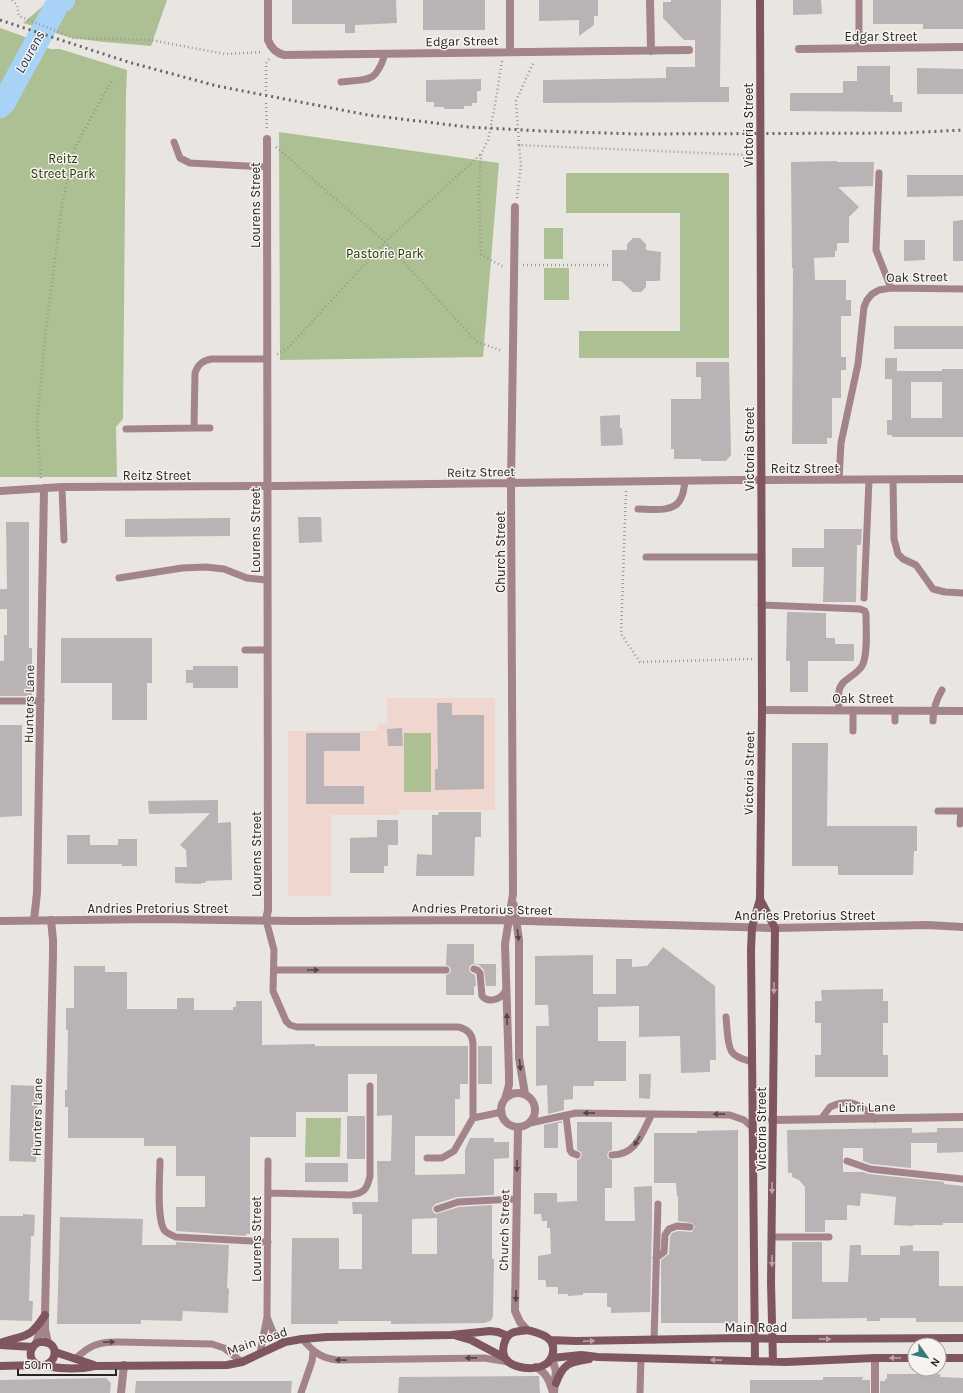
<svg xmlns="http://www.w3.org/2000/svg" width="963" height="1393" viewBox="0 0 963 1393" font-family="Karla,sans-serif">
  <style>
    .education { fill: #efd6cf }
    .green { fill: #acc094 }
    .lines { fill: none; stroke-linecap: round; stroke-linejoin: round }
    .river { stroke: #a9d3f6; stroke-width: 24 }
    .building { fill: #b9b3b5; fill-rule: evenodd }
    .path { stroke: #9a9894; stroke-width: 2.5; stroke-dasharray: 1 3; stroke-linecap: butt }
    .service { stroke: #a2848a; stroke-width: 7 }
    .minor { stroke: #a2848a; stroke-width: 8 }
    .tertiary { stroke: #a2848a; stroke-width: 8 }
    .secondary { stroke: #7f565f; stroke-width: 8 }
    .rail { stroke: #676462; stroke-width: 3; stroke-dasharray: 2 4; stroke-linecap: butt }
    .oneway { fill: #534748 }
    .oneway2 { fill: #bba4a6 }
    .labels { text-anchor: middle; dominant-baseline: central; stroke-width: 3; stroke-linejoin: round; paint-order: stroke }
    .street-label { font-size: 13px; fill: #282624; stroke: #f7f3ee }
    .park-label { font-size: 13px; fill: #25350b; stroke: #f7f3ee }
    .water-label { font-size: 14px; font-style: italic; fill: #0d3552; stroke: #f7f3ee }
  </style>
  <rect width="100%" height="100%" fill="#e9e6e1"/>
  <path class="education" d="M387,698H495V810H399V815H331V896H288V731H377L378,724L387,723Z"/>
  <path class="green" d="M50,0H167L151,46L104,42L72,38L23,23Z
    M0,28L20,35L50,49H60L127,70L126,93L123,419L116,427L117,477H0Z
    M279,132L499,163L483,357L280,360Z
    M566,173H729V358H579V331H680V213H566Z
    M544,228H563V259H544Z
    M544,268H569V300H544Z
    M404,733H431V792H404Z
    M306,1118H341L340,1157H305Z"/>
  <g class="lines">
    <path class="river" d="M0,106L4,102L58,3L63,0"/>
  </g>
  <path class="building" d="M292,0H396L397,23L355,25V33H345V24H292Z
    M423,0H485V30H423Z
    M539,0H598V16H594V25L579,36V20L539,21Z
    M671,0H721L720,87H729V102L543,103V80L666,78V67H695V40H684L663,18V2H671Z
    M793,0H821L822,14L793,15Z
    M873,0H963V29H923V24H873Z
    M857,66H890V95H893V102H902V112L790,111V93H843V81H857Z
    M917,68L963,69V94H917Z
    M481,79V91H477V103H472V106H464V109H444V107H434V102H426V80Z
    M837,161V162H874L873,186L838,187L859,207L849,217V243H837V251H835V257L814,258L815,280H846V300H851V316H841V357H846V370H841V398H832V438H827V444H792L793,268H792L791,162Z
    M907,175H963V196L907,197Z
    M963,220V261H953V221Z
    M633,238H640L646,244V250L661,252L660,280L659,281H646V287L641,292H633L621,281H612V250H627V244Z
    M904,240H925V260L904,261Z
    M894,326H963V349H894Z
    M885,358H897V371H942V369H963V437H892V435H887V420H892V379H885ZM911,382H942V418H911Z
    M696,362H729L731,455L726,461H701V459H674V449H671V399H701V377H696Z
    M620,415V428H622L623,445L601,446L600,416Z
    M298,517H321L322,542L299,543Z
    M230,518V536L125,537V519Z
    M6,522H29V648H32V696H0V661H4V635H7V609H0V589H7Z
    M824,529H862L861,545H857L856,602H823L824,567H792V548H824Z
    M787,612L826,613V638H835V644H854V661H808V692H790V661H786Z
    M61,638H152V683H147V720H112V683H61Z
    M193,666H238V688H193V683H186V670H193Z
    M437,703H452V715H484V789L435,790V769H438Z
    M0,725H22V816L0,817Z
    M402,728L403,746H388L387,729Z
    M306,733H360V751H324V786H364V804H306Z
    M792,743H828L827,826H917V851H914L913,875H838V866H792Z
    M218,800V823L231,822L232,880L205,881L206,883H201V884L175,883V867H187L186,850L180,845L210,813L149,814L148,801Z
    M439,812H481V837H475L474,876H416L417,854L432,855V815H438Z
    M377,820H398V845H388V866H384V873H350V838L377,837Z
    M67,835H90V845H118V839H137V866H122V864H67Z
    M447,944H474V964H496V986H486L484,970L479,965L473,964L470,966L469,970L471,973L475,975L476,986H474V995H446V975L450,973L451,970L450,967L446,965Z
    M663,947L715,986L716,1060H710V1072L681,1073L680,1036L639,1037V1006L598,1007V1041H626V1081H594V1086H573V1099L564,1100V1110L548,1114L547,1085L536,1086V1026H549L548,1005H535V956L593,955V994H616V959H632V967L647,966Z
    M74,966H105V972H127V1009H177V998H194V1010H233V1007H236V1001H262V1045L315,1044V1046H468V1084H460V1099H455V1136H415V1175L465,1174V1150L470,1138H494V1142H509V1158L494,1159V1195L457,1197L435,1204L432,1208L433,1212L436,1214L459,1207L492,1205V1259H494L493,1315L492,1319L490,1321L484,1323L391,1324V1321H338V1324H291L292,1238H339V1269H362V1214H353L352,1202H378L377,1161H391L392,1115L377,1116V1074H348V1112H296V1137H250V1234H246V1236L176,1231V1207H205V1176H176V1146H144V1138H68V1107H65V1090H67L68,1030H66V1008H74ZM437,1218V1254H412V1219Z
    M883,989V1001H888V1023H883V1055H888V1077H815V1055H821V1023H815V1001H822L821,990Z
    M478,1046H492V1084H478Z
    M639,1074H651L650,1099L639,1098Z
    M11,1085L38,1086L36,1162L9,1161Z
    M347,1116H365V1159H347Z
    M562,1121V1123H558V1148H544V1125Z
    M577,1122H612V1150L609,1151L607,1155L608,1158L612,1160V1188H605V1221H635L634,1187L652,1186V1221L650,1312L611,1313V1307H607V1293H583V1295L568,1296V1294H558V1287H546V1282L545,1280H538V1256L551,1254L550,1228H547V1221H542L541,1214H534V1193H557V1202L577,1201V1160L580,1159L582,1155L581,1152L577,1150Z
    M912,1128V1133L937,1132V1128H963V1152L937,1153V1143H911V1168L871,1164L863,1161V1148H843V1172H863L869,1174L944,1182V1184L963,1186V1223H943V1225H913V1226L894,1225L896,1197L861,1193L860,1206L847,1205V1220H825V1232H805V1187L799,1180L792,1177V1173H788L787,1130Z
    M738,1130V1323H661V1260L669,1254L670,1237L672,1233L678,1231L692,1232L695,1227L692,1223L678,1221V1196H677L676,1183H654V1133H697V1131Z
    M305,1163H348V1182H305Z
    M23,1214L35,1215L34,1236H31L29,1301H33L32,1321L0,1320V1216H23Z
    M60,1217L143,1219L142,1245H176V1242L229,1245L227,1288L229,1289L228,1313L183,1311L182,1321L141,1320V1324H57Z
    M792,1242H822V1282H848L850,1245H861V1255H900V1246L913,1245V1251H939V1286H963V1322H916V1318H880V1321H867V1318L792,1319Z
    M887,1374H940V1377L963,1378V1393H880V1381H885V1379H887Z
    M539,1376L540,1393H398L399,1377Z
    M823,1377H863L862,1380H870V1393H750V1380H823Z
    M106,1378L111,1383L110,1393H0V1380Z
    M136,1381H292L291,1393H135Z"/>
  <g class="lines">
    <path class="path" d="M12,0L17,5L19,16L73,38L151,40L225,54L263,52
      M502,61L495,105L488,140L481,154L479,195L481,255L504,267
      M266,91V63L269,59
      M266,103L267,131
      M519,145L516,101L534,61
      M276,147L385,242L477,342L503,351
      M517,198L521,165L519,145L750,155
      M523,265H608
      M277,354L287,349L385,242L481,154
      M41,478L37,422L45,337L62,205L75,147L112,80
      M626,491L621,634L640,662L752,659"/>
    <path class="service" d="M859,0V48
      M341,82C369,79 376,83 385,54
      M174,142L180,158L190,163L266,167
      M879,173L876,250L891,288
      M194,428H210
      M126,429L194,428L195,373C198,364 203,360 212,359H267
      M839,480L841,443L858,364L864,307L867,300L872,294L879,290L891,288L963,289
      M893,480L894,539L898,554L903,559L916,565L933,589L945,592L963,593
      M62,487L64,540
      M638,509C651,509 673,513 680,500C684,494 684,487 685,481
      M646,557H761
      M119,578L182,568L206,567L224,569L247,578L267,580
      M864,598L869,480
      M761,605L860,609L865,611L866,614C866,629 868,651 863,664C858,676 841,678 839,691C838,697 839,704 839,710
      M245,650H267
      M0,701H41
      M853,710V731
      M895,721V711
      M933,721C933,709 936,700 942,690
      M938,811H963
      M960,824L961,811
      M266,920L274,950L273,991L286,1021L290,1025L297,1027H458C468,1029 473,1035 473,1045V1118L454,1151L442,1158H427
      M474,969L477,970L480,973L482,996C489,1004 503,999 506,989
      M274,970H446
      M726,1017C727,1025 727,1046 732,1052C736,1058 746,1060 752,1062
      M566,1115L570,1150L572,1153L577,1155
      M473,1118L502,1112
      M821,1119L830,1107C850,1098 861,1104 875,1119
      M530,1123L576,1113L730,1115L744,1120L753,1128
      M612,1155C637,1155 642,1132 652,1114
      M160,1161C160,1175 156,1221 165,1231C168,1234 172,1235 176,1237L268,1242
      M847,1161L870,1169L963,1179
      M268,1193L350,1195C364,1193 367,1190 370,1176V1086
      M437,1209L458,1202L516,1199
      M772,1237H829
      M656,1258L664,1252L665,1235L669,1229L677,1226L690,1227
      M267,1317L273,1332L285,1342
      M302,1339C313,1351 320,1358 337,1360L484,1358L509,1362
      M654,1340L658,1204
      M260,1353L267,1317L268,1161
      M75,1359C90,1345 98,1342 118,1342L212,1344L224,1348L242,1362
      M301,1393L312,1361L313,1352
      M640,1393L641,1358"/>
    <path class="minor" d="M268,0V40C271,48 276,53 284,55L689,50
      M650,0L651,51
      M799,49L963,47
      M510,52V0
      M0,491L62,487L277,486L737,480L963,479
      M762,710L963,711
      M514,905L519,940V1058L525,1094
      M34,920L37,893L44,488
      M266,920L268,910L267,139
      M501 1110a17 17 0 1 1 34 0a17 17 0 1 1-34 0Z
      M505,1099L509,1085V1074L505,944L513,894L511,484L515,207
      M772,1120L963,1117
      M518,1127L515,1311L520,1322L527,1330
      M48,1343L45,1329V1315L53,954V940L51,920
      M36,1344L43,1321
      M552,1359L556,1371L554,1393
      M536,1367C547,1373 550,1382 553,1393
      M121,1393L124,1365
      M875,1393V1358"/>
    <path class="tertiary" d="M0,921L157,919L296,921L489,920L775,928L928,925L963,927"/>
    <path class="secondary" d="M760,899L775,928L771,1283L773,1362
      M527,1330C534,1332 545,1334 550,1340C556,1347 553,1359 546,1364C535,1371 512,1369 505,1358C501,1351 504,1337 512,1333C516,1331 522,1331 527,1330Z
      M457,1336L471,1340L505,1358
      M550,1340L576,1341L740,1338L786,1339L963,1338
      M0,1343C26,1334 29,1340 45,1315
      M0,1345L33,1347
      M55,1352L94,1365
      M552,1358L581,1355L598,1357L786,1362L875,1358H915
      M939,1358H963
      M755,1361L751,950L752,927L760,899L762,710L760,0
      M0,1366L38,1365
      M43,1366C59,1362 58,1342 43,1342C31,1341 26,1357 36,1364C39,1366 42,1366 45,1366C62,1369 78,1370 95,1366L227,1365L242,1362L285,1342L302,1339L327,1337L451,1335L490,1331L498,1332L508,1336
      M556,1383C563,1364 569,1362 589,1359"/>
    <path class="rail" d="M0,20L128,62L217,86L368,115L468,127L542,131L638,134L904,133L963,130"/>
  </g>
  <defs><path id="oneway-solid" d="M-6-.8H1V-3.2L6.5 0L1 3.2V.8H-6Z"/></defs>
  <g class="oneway">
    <use href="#oneway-solid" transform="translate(518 935) rotate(84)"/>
    <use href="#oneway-solid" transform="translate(313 970)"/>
    <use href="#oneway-solid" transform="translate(507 1019) rotate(-92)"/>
    <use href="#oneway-solid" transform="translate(520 1065) rotate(84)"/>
    <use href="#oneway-solid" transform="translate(589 1113) rotate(-179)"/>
    <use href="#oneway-solid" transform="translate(719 1114) rotate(-179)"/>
    <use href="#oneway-solid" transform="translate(637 1141) rotate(122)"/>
    <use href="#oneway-solid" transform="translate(517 1166) rotate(91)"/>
    <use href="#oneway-solid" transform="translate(516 1296) rotate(91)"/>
    <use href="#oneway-solid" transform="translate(109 1342) rotate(-3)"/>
    <use href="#oneway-solid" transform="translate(471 1358) rotate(179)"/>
    <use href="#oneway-solid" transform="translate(341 1360) rotate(-179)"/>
  </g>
  <g class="oneway2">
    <use href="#oneway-solid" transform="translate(774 988) rotate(91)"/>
    <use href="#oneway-solid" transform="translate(772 1188) rotate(90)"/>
    <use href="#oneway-solid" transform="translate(772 1261) rotate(91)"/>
    <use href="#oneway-solid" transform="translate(825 1339) rotate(-1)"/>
    <use href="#oneway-solid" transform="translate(589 1341) rotate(-2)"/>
    <use href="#oneway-solid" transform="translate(895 1358) rotate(180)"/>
    <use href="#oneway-solid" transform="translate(716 1360) rotate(-179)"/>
  </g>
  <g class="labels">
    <g class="street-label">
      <text x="881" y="36">Edgar Street</text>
      <text transform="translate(462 41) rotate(-1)">Edgar Street</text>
      <text transform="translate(748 125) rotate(-90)">Victoria Street</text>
      <text transform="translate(255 205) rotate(-90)">Lourens Street</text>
      <text transform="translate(917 277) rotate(-1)">Oak Street</text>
      <text transform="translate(749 449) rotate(-90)">Victoria Street</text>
      <text x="805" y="468">Reitz Street</text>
      <text transform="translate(481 472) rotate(-1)">Reitz Street</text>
      <text x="157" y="475">Reitz Street</text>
      <text transform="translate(255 530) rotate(-90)">Lourens Street</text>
      <text transform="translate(500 552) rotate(-90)">Church Street</text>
      <text x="863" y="698">Oak Street</text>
      <text transform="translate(29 704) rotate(-89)">Hunters Lane</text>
      <text transform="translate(749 773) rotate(-89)">Victoria Street</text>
      <text transform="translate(256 854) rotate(-90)">Lourens Street</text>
      <text x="158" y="908">Andries Pretorius Street</text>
      <text transform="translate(482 909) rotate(1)">Andries Pretorius Street</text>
      <text x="805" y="915">Andries Pretorius Street</text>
      <text transform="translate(867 1107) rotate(-1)">Libri Lane</text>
      <text transform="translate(37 1117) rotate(-89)">Hunters Lane</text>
      <text transform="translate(761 1129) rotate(-90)">Victoria Street</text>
      <text transform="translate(504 1230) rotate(-89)">Church Street</text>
      <text transform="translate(256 1239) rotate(-90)">Lourens Street</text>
      <text x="756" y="1327">Main Road</text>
      <text transform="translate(257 1341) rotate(-19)">Main Road</text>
    </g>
    <g class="park-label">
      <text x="63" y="158">Reitz<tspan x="63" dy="15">Street Park</tspan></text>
      <text x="385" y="253">Pastorie Park</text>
    </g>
    <g class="water-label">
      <text transform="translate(30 52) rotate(-61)">Lourens</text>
    </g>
  </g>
  <g transform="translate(927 1357) rotate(123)"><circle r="19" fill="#f7f3ee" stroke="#a4a19d"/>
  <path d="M0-3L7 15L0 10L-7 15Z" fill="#327b7b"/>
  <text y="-6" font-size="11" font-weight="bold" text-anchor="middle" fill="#282624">N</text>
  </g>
  <path d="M18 1369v6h98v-6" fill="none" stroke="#282624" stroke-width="2"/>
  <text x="24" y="1369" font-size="12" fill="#282624" stroke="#f7f3ee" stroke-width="3" paint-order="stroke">50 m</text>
</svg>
